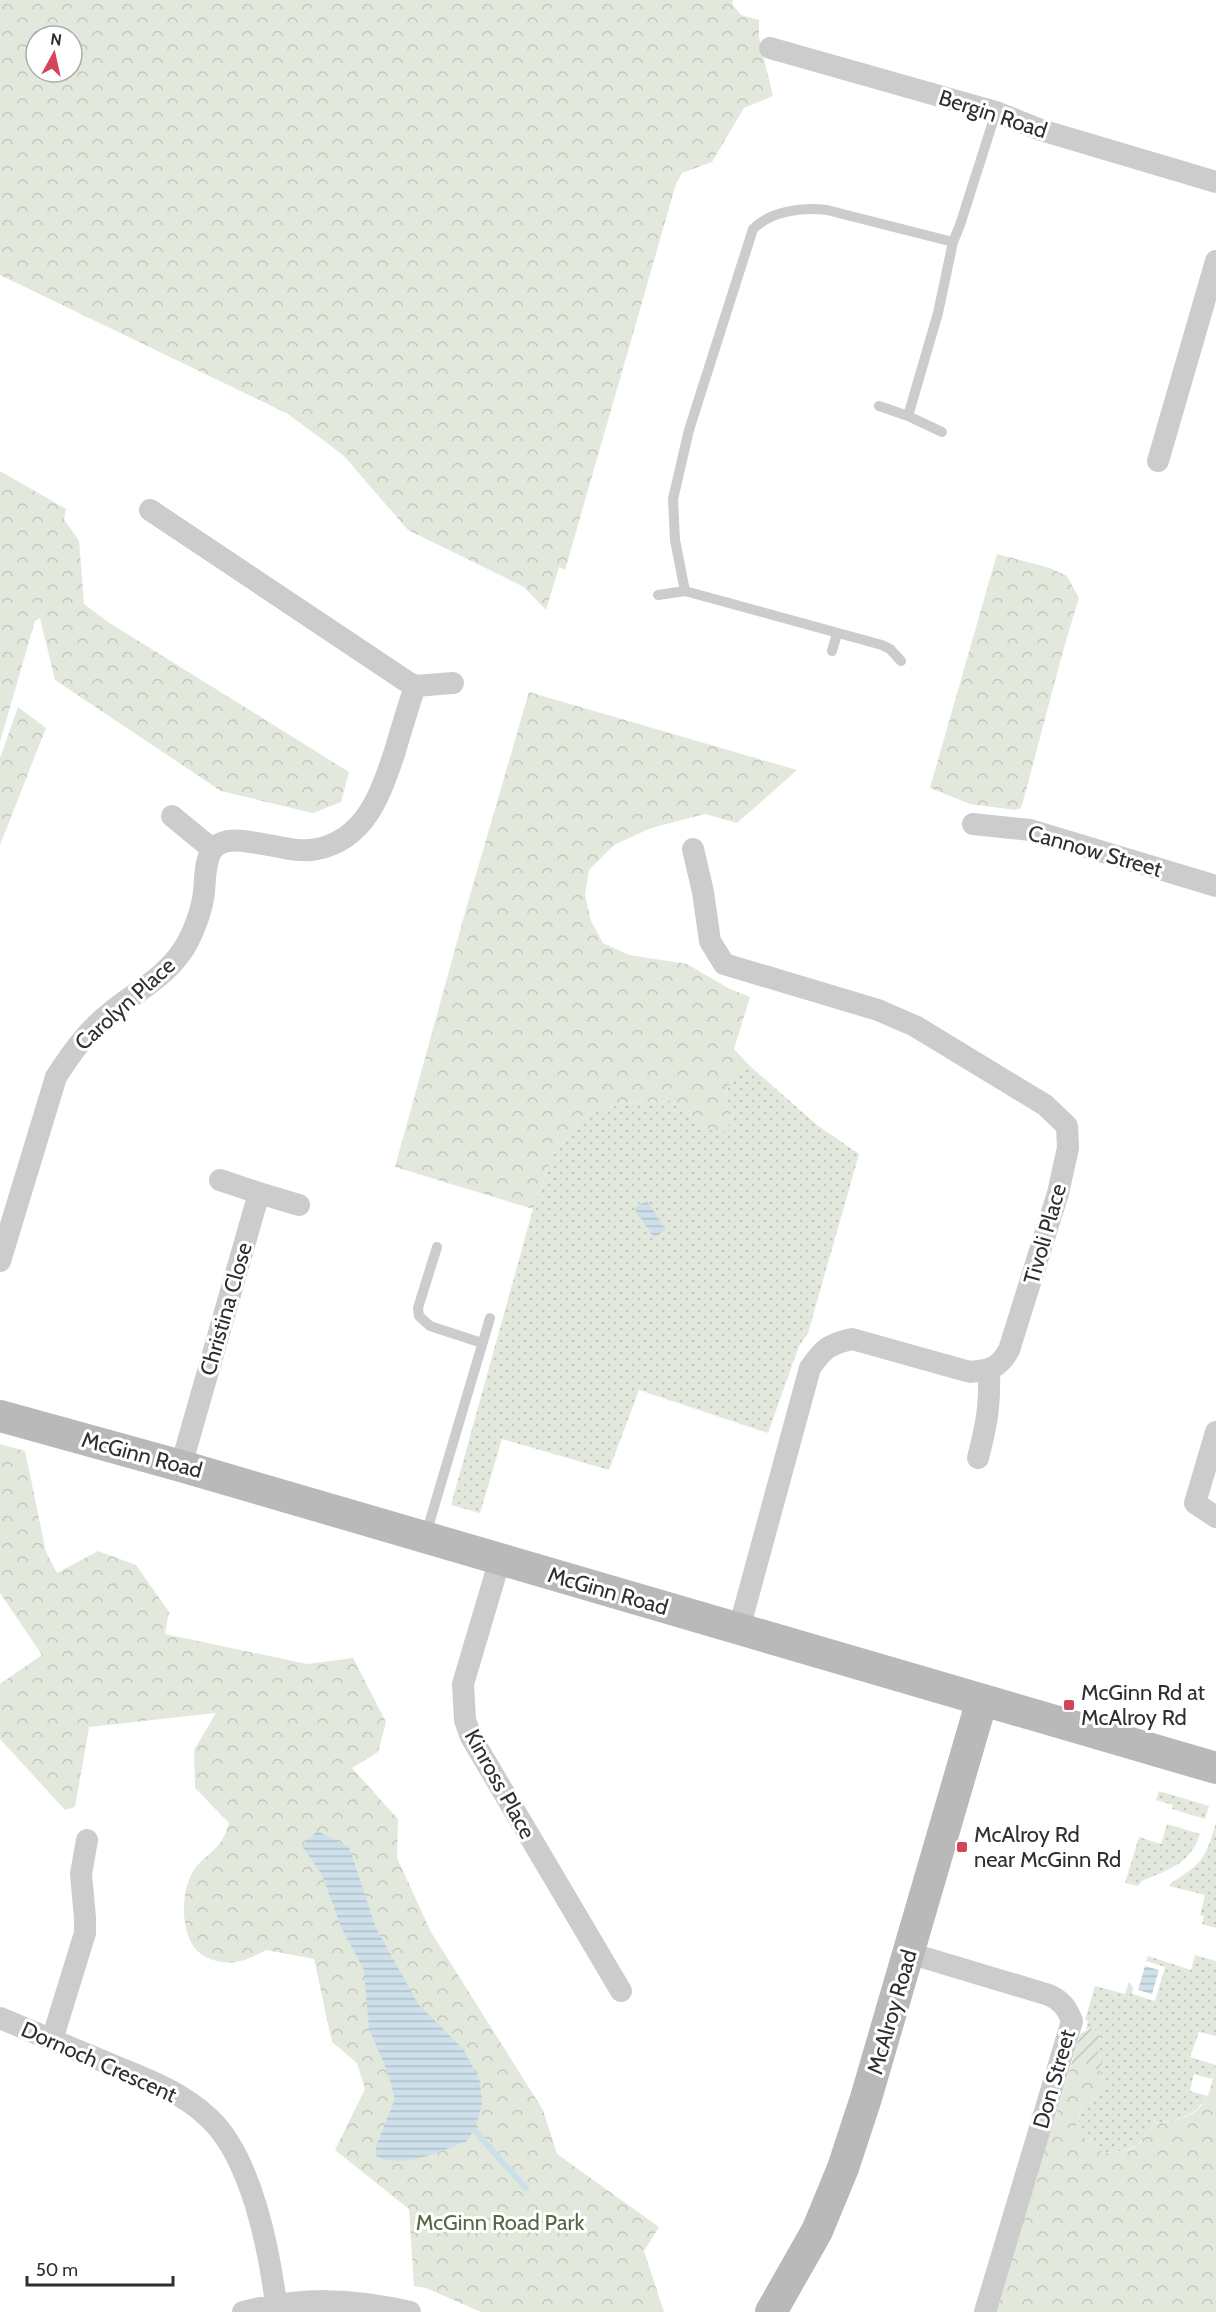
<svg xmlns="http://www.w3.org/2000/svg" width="1216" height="2312" viewBox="0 0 1216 2312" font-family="Cabin,sans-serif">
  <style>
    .grass { fill: url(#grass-dots) }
    .forest { fill: url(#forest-crowns); fill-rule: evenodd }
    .garden { fill: url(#garden-furrows) }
    .water { fill: url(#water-rules) }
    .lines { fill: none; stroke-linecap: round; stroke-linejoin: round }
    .stream { stroke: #cde0e9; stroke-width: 6 }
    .lane { stroke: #ccc; stroke-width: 10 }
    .street { stroke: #ccc; stroke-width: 22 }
    .secondary { stroke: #b9b9b9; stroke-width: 32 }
    .poi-dot { fill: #d4445a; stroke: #fff; stroke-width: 2 }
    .labels { text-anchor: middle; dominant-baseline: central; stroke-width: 6; stroke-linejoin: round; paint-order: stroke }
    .street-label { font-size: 22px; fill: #2f2f2f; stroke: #fff }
    .poi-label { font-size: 22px; fill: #2f2f2f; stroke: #fff; text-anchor: start }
    .park-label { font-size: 22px; fill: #566741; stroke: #fff }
  </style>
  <defs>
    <pattern id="grass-dots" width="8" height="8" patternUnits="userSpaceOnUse" patternTransform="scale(1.5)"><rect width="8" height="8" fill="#e3e8dc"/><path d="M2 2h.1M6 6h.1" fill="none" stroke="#c3c7bd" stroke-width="1.8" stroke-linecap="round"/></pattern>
    <pattern id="forest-crowns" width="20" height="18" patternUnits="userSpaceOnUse" patternTransform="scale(1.5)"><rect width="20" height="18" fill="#e3e8dc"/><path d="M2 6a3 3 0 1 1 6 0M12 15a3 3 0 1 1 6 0" fill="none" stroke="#c3c7bd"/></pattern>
    <pattern id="garden-furrows" width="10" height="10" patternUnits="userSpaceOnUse" patternTransform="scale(1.5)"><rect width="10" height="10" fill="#e3e8dc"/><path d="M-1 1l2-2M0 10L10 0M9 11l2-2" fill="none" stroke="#c3c7bd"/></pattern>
    <pattern id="water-rules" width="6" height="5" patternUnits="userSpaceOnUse" patternTransform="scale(1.5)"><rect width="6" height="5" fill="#cde0e9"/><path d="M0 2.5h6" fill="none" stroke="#b0c0c8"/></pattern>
  </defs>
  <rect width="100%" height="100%" fill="#fff"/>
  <path class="grass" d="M750,1066L817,1125L859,1154L808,1333L799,1346L768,1433L639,1390L609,1470L502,1439L480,1513L451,1505L533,1209L552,1156L582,1117L621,1103L671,1101L708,1129L730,1123C724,1097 723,1077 750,1066Z
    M1159,1791L1209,1806L1205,1819L1172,1809L1173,1805L1156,1800Z
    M1216,1823V1928L1202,1924L1204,1916L1200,1915L1205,1895L1169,1886L1171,1883C1203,1863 1205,1859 1216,1823Z
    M1167,1824L1200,1834C1190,1864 1170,1869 1142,1881L1138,1886L1125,1883L1139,1837L1161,1844Z
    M1195,1955L1216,1961V2036L1199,2032L1190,2057L1216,2065L1212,2079L1194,2074L1190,2091L1208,2096C1193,2118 1179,2120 1154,2124C1137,2149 1134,2150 1104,2153L1088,2142L1076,2128L1081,2107L1095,2098L1105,2086L1100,2071L1103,2065L1098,2052L1101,2040L1099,2033L1091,2028L1086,2030L1088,2021L1085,2020L1095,1986L1125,1994L1129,1982L1133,1987L1132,1994L1155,2001L1165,1967L1146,1961L1148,1956L1191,1970Z"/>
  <path class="forest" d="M0,0H733L732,4L741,15L759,20V37L773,96L744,108L712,162L682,173L676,184L565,570L559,567L546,610L524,587L408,530L343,455L288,414L0,275ZM36,36H72V72H36Z
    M0,471L66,509L64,519L79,541L84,604L108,622L349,772L341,802L313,813L221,791L55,680L40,618L35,621L0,742Z
    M997,554L1050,568L1067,576L1079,598C1057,667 1041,738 1021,808L1015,810L970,804L930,788Z
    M529,692L797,770L737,823L705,814L651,828L614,845L589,870L585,894L591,921L603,943L629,955L687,964L728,988L750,997L734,1049L750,1066C723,1077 724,1097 731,1123L723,1132L708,1129L671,1101L621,1103L582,1117L552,1156L533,1209L395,1167L468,902Z
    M18,707L46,728L0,845V758Z
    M0,1444L25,1451L46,1552L57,1573L98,1551L136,1565L169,1612L165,1634L307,1664L353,1658L386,1722L378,1752L352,1768L398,1819L397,1858L431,1932L543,2110L557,2154L659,2227L644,2251L664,2312H481L426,2288L414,2286L409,2209L335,2150L365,2089L357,2063L332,2042L314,1959L266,1950C246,1961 228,1968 206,1957C179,1944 179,1892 194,1870C201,1859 215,1852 222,1840C225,1835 227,1829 229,1823L195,1788L194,1750L216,1713L89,1727L75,1807L65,1810L0,1739V1684L42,1655L0,1593Z
    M1085,2063L1100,2070L1105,2086L1095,2098L1081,2107L1076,2127L1088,2142L1104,2153C1136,2150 1137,2150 1154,2124C1175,2121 1197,2118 1207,2097C1212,2088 1213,2074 1216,2066V2312H994L1071,2065L1072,2069Z"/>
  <path class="garden" d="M1091,2028L1099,2033L1101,2041L1098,2052L1103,2065L1100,2071L1085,2063L1071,2070V2065L1080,2034Z"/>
  <path class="water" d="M647,1201L666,1230L654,1238L634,1208Z
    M317,1831L349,1847L376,1928L418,2004L464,2050L480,2082L482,2103L477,2124L467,2141L437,2153L408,2161L384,2160L376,2156V2146L395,2099L388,2073L369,2029L364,1970L342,1929L321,1873L302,1846Z
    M1145,1966L1159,1970L1152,1994L1138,1990Z"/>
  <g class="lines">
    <path class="stream" d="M474,2130L526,2188"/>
    <path class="lane" d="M879,406L908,416L942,432
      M908,416L938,313L953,242L960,225L996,112
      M685,591L675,540L673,499L689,430L753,229C771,211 802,207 827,210L953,242
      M658,595L685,591L882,645L890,649L901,661
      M832,651L837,634
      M437,1247L418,1308L419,1316L430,1326L482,1343
      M426,1534L490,1318"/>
    <path class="street" d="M770,48L996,112L1041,130L1216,182
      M1158,461L1216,261
      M150,510L406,681L415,686L453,683
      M172,816L212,849
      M973,824L1030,830L1216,886
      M693,849L703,892L710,941L724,964L878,1010L915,1026L1045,1105L1067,1126L1068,1148L1058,1193L1009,1350C998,1369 990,1370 970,1372L852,1339C829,1344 823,1349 810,1368L739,1629
      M259,1193L299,1205
      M0,1261L56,1077C72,1052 88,1030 111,1012C137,991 164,978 183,950C192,936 200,915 203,899C206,885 203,857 215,847C228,836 248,842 263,844C281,847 300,853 317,849C366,839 381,793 395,751C401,730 408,708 415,686
      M1216,1432L1195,1503L1216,1517
      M978,1458C987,1423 990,1406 989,1370
      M181,1466L259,1193L220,1180
      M500,1559L463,1684L465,1720L471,1737L621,1991
      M909,1953L1049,1995C1062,2001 1067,2008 1072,2021L985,2312
      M0,2018C35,2033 70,2047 105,2062C141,2077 180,2090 209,2118C251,2157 269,2248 276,2304
      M52,2040L85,1933V1918L81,1874L87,1840
      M243,2312C302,2297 351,2298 410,2312"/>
    <path class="secondary" d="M0,1416L181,1466L1216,1768
      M771,2312L817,2231L843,2168L866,2098L982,1700"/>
  </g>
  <g class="poi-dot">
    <rect x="1063" y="1699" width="12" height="12" rx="3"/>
    <rect x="956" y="1841" width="12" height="12" rx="3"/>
  </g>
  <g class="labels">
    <g class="street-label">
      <text transform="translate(993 114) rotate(18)">Bergin Road</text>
      <text transform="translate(1095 851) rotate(16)">Cannow Street</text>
      <text transform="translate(125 1004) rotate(-42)">Carolyn Place</text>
      <text transform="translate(1045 1234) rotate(-74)">Tivoli Place</text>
      <text transform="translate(226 1309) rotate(-74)">Christina Close</text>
      <text transform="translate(142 1455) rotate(15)">McGinn Road</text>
      <text transform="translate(608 1591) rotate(16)">McGinn Road</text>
      <text transform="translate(500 1784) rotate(61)">Kinross Place</text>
      <text transform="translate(892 2012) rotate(-74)">McAlroy Road</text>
      <text transform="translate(99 2062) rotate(24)">Dornoch Crescent</text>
      <text transform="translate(1054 2079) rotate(-74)">Don Street</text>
    </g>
    <g class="poi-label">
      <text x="1081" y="1692">McGinn Rd at<tspan x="1081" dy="25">McAlroy Rd</tspan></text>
      <text x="974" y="1834">McAlroy Rd<tspan x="974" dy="25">near McGinn Rd</tspan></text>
    </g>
    <g class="park-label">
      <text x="500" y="2222">McGinn Road Park</text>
    </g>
  </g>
  <g transform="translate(54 54) rotate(8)"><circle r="28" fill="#ffffff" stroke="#acacac" stroke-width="1.5"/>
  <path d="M0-4.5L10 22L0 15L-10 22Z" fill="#d4445a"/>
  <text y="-9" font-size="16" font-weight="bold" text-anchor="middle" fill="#2f2f2f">N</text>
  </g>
  <path d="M27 2276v9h146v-9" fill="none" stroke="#2f2f2f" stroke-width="3"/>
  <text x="36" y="2276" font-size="18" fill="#2f2f2f" stroke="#ffffff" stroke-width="4.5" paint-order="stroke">50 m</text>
</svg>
